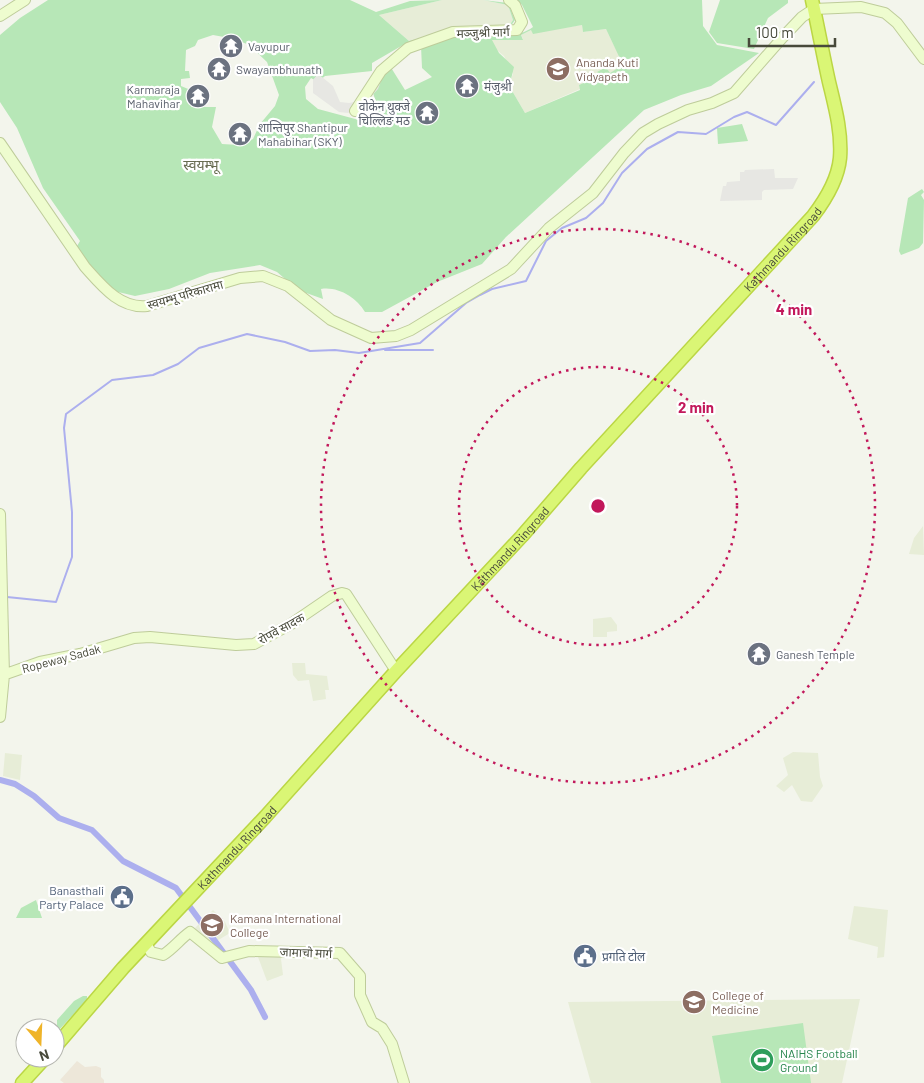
<svg xmlns="http://www.w3.org/2000/svg" width="924" height="1083" viewBox="0 0 924 1083" font-family="Barlow,'Noto Sans Devanagari',sans-serif">
  <style>
    .education { fill: #e7edd7 }
    .medical { fill: #ede7d9 }
    .green { fill: #b7e7b7; fill-rule: evenodd }
    .parking { fill: #e7e7e3 }
    .lines { fill: none; stroke-linecap: round; stroke-linejoin: round }
    .stream { stroke: #acafee; stroke-width: 2 }
    .canal { stroke: #acafee; stroke-width: 6 }
    .secondary-casing { stroke: #becc9a; stroke-width: 12 }
    .highway-casing { stroke: #bbd645; stroke-width: 15 }
    .secondary { stroke: #eefccf; stroke-width: 10 }
    .highway { stroke: #daf675; stroke-width: 12 }
    .ring { fill: none; stroke: #c2185b; stroke-width: 2.5; stroke-dasharray: 2.5 5 }
    .labels { text-anchor: middle; dominant-baseline: central; stroke-width: 4.5; stroke-linejoin: round; paint-order: stroke }
    .street-label { font-size: 12px; fill: #47493a; stroke: #fff }
    .worship-label { font-size: 12px; fill: #5b616d; stroke: #fff; text-anchor: start }
    .education-label { font-size: 12px; fill: #785e54; stroke: #fff; text-anchor: start }
    .service-label { font-size: 12px; fill: #4e5e75; stroke: #fff; text-anchor: end }
    .leisure-label { font-size: 12px; fill: #27864d; stroke: #fff; text-anchor: start }
    .neighbourhood-label { font-size: 14px; fill: #686c51; stroke: #fff }
    .centre { fill: #c2185b; stroke: #fff; stroke-width: 2.5 }
    .ring-label { font-size: 15px; text-anchor: middle; font-weight: bold; fill: #c2185b; stroke: #fff; stroke-width: 4.5; stroke-linejoin: round; paint-order: stroke }
  </style>
  <rect width="100%" height="100%" fill="#f3f5ec"/>
  <path class="education" d="M442,0H483L508,5L513,20L509,26L458,28L409,41L379,15Z
    M582,25L583,32L606,29L624,66L610,73L606,67L599,76L579,85L580,89L525,113L511,89V79L513,74L504,56L493,47L491,40L497,38L517,40L523,39L521,35L531,30L544,31Z
    M923,526L924,555L909,554L914,538Z
    M611,617L617,625V631L607,632V637H593V619Z
    M292,663H305L306,674L327,676L329,690H325L326,699L313,701L309,680L298,681L293,675Z
    M793,752L818,753L820,777L823,786L812,802L801,801L792,785L784,792L776,786L788,775L783,758Z
    M5,753L22,755L20,780L3,776Z
    M854,906L888,910L884,957L877,958L878,947L848,939Z
    M213,910L225,922L230,933L210,945L197,934L195,928Z
    M280,951L283,975L267,981L258,957L270,952Z
    M860,999L842,1083H591L568,1002Z"/>
  <path class="medical" d="M77,1061L85,1067L96,1066L101,1068V1077L104,1080V1083H64L60,1080Z"/>
  <path class="green" d="M48,0H350L376,12L410,1L442,0L379,15L409,41L458,28L509,26L513,20L508,5L483,0L508,3L515,20L510,27L449,31L403,45L372,63V71L325,76L318,82L311,78L305,87L306,99L318,109L359,120L378,108L372,90L390,66L405,90L432,77L422,68L421,46C437,41 451,36 468,34C490,32 514,41 533,27L522,5L517,0H702L703,26L717,45L759,53L711,86L681,95L644,110L506,237L482,264L437,282L382,312H365C357,298 338,286 321,289L323,299L298,290L277,272L260,265L210,273L169,289L135,296L114,291L79,253L77,246L80,241L43,188L17,128L0,102V35L20,18ZM582,25L583,32L606,29L623,65L610,73L606,67L597,72L599,76L579,85L580,90L525,113L511,89V79L514,67L499,53L492,40H523L521,35L531,30L533,34ZM213,35L235,39L249,45L267,62L279,95L275,106L260,124L253,139L239,145L222,144L212,127L216,107H191L193,91L181,86V79L190,78L189,71H185L186,50L195,46L198,40Z
    M720,0H788V3L768,18L754,49L717,43L709,32Z
    M742,124L748,141L718,144L717,128Z
    M922,189L924,192L921,195L924,200L923,243L919,248L901,255L899,251L908,198Z
    M36,900L42,918H16L21,908Z
    M83,996H87V1000L57,1032V1020L74,1001Z
    M803,1023L811,1083H721L712,1036Z"/>
  <path class="parking" d="M317,75L322,77L333,86L340,102L349,103L359,101L376,81H381L378,89L362,106L348,113L339,112L313,93V80Z
    M774,169L775,178H798L793,189L764,190L762,192V200L720,201L723,186H726L727,182L740,181V172H744L745,170Z"/>
  <g class="lines">
    <path class="stream" d="M385,350H433
      M7,597L56,602L72,557V512L64,428L66,414L112,380L153,375L178,364L199,348L247,334L285,342L310,351L335,350L359,353L420,343L466,303L480,295L492,289L526,281L546,241L562,228L586,218L603,203L622,173L647,149L678,132L706,134L734,117L747,112L776,125L814,82"/>
    <path class="canal" d="M0,780L15,784L34,796L59,818L92,830L123,861L176,888L251,990L265,1017"/>
    <g class="secondary-casing">
      <path id="secondary" d="M0,16L25,0
        M355,111L381,71L408,48L453,32L517,30L522,22L515,5L509,0
        M0,143L85,267C102,286 120,309 147,306L240,278L263,276L288,286L331,320L371,338L396,336L411,330L511,269L549,228L593,193L624,153L643,133L658,124L688,110L712,103L734,93L783,37L802,17L814,9L861,7L885,13L897,23L924,59
        M0,514L4,675L0,717
        M0,676L40,662L80,654L134,638L150,637L236,645L254,644L291,624L332,596L342,593L346,594L396,671
        M146,944L151,952L163,955C174,948 180,939 190,932L222,958L249,951L340,953L360,976V995L372,1022L382,1028L392,1044L404,1083"/>
    </g>
    <g class="highway-casing">
      <g id="highway">
        <path id="s1" d="M55,1047L123,968L265,817L396,671L522,536L581,468L813,216C826,199 838,179 840,158C842,132 835,107 829,82C823,55 818,27 812,0"/>
        <path d="M22,1083L45,1058"/>
      </g>
    </g>
    <use href="#secondary" class="secondary"/>
    <use href="#highway" class="highway"/>
  </g>
  <g class="ring">
    <circle cx="598" cy="506" r="139"/>
    <circle cx="598" cy="506" r="277"/>
  </g>
  <defs>
    <g id="temple-disc" transform="scale(1.25)"><circle r="9.5" fill="#6b7280" stroke="#fff"/><path d="M0-6L5-2H3V0L6.5 2.5H4V6H1.5V3h-3V6H-4V2.5H-6.5L-3 0V-2H-5Z" fill="#fff"/></g>
    <g id="school-disc" transform="scale(1.25)"><circle r="9.5" fill="#8d6e63" stroke="#fff"/><path d="M0-5L7-2L0 1L-7-2ZM-4 1L0 2.5L4 1V4Q0 6-4 4Z" fill="#fff"/></g>
    <g id="civic-disc" transform="scale(1.25)"><circle r="9.5" fill="#5c6f8a" stroke="#fff"/><path d="M-.6-6.5H3V-4.5H.6V-3L4-1V1h2V6H-6V1h2V-1L-.6-3ZM-1.2 2.5V6h2.4V2.5Z" fill="#fff"/></g>
    <g id="university-disc" transform="scale(1.25)"><circle r="9.5" fill="#8d6e63" stroke="#fff"/><path d="M0-5L7-2L0 1L-7-2ZM-4 1L0 2.5L4 1V4Q0 6-4 4Z" fill="#fff"/></g>
    <g id="stadium-disc" transform="scale(1.25)"><circle r="9.5" fill="#2e9e5b" stroke="#fff"/><path d="M0-5a6.5 5 0 1 0 0 10a6.5 5 0 1 0 0-10ZM-3.5-1.8h7v3.6h-7Z" fill="#fff"/></g>
  </defs>
  <g fill-rule="evenodd">
    <use href="#temple-disc" x="231" y="46"/>
    <use href="#temple-disc" x="219" y="69"/>
    <use href="#school-disc" x="558" y="69"/>
    <use href="#temple-disc" x="467" y="86"/>
    <use href="#temple-disc" x="198" y="96"/>
    <use href="#temple-disc" x="427" y="113"/>
    <use href="#temple-disc" x="240" y="134"/>
    <use href="#temple-disc" x="759" y="654"/>
    <use href="#civic-disc" x="122" y="897"/>
    <use href="#university-disc" x="212" y="925"/>
    <use href="#civic-disc" x="585" y="956"/>
    <use href="#university-disc" x="694" y="1002"/>
    <use href="#stadium-disc" x="762" y="1060"/>
  </g>
  <g class="labels">
    <g class="street-label">
      <text transform="translate(483 32) rotate(-2)">मञ्जुश्री मार्ग</text>
      <text stroke="none"><textPath href="#s1" startOffset="1080">Kathmandu Ringroad</textPath></text>
      <text transform="translate(185 294) rotate(-16)">स्वयम्भू परिकारामा</text>
      <text stroke="none"><textPath href="#s1" startOffset="675">Kathmandu Ringroad</textPath></text>
      <text transform="translate(281 628) rotate(-29)">रोपवे सादक</text>
      <text transform="translate(61 658) rotate(-15)">Ropeway Sadak</text>
      <text stroke="none"><textPath href="#s1" startOffset="270">Kathmandu Ringroad</textPath></text>
      <text transform="translate(306 952) rotate(2)">जामाचो मार्ग</text>
    </g>
    <g class="worship-label">
      <text x="248" y="46">Vayupur</text>
      <text x="236" y="69">Swayambhunath</text>
      <text x="484" y="86">मंजुश्री</text>
      <text x="180" y="89" text-anchor="end">Karmaraja<tspan x="180" dy="14">Mahavihar</tspan></text>
      <text x="410" y="106" text-anchor="end">वोकेन थुक्जे<tspan x="410" dy="14">चिल्लिङ मठ</tspan></text>
      <text x="258" y="127">शान्तिपुर Shantipur<tspan x="258" dy="14">Mahabihar (SKY)</tspan></text>
      <text x="776" y="654">Ganesh Temple</text>
    </g>
    <g class="education-label">
      <text x="576" y="62">Ananda Kuti<tspan x="576" dy="14">Vidyapeth</tspan></text>
      <text x="230" y="918">Kamana International<tspan x="230" dy="14">College</tspan></text>
      <text x="712" y="995">College of<tspan x="712" dy="14">Medicine</tspan></text>
    </g>
    <g class="service-label">
      <text x="104" y="890">Banasthali<tspan x="104" dy="14">Party Palace</tspan></text>
      <text x="602" y="956" text-anchor="start">प्रगति टोल</text>
    </g>
    <g class="leisure-label">
      <text x="780" y="1053">NAIHS Football<tspan x="780" dy="14">Ground</tspan></text>
    </g>
    <g class="neighbourhood-label">
      <text x="201" y="164">स्वयम्भू</text>
    </g>
  </g>
  <circle cx="598" cy="506" r="8" class="centre"/>
  <g class="ring-label">
    <text x="794" y="315">4 min</text>
    <text x="696" y="413">2 min</text>
  </g>
  <g transform="translate(40 1043) rotate(161)"><circle r="24" fill="#ffffff" stroke="#b5b6b0"/>
  <path d="M0-4L9 19L0 12L-9 19Z" fill="#efb429"/>
  <text y="-8" font-size="14" font-weight="bold" text-anchor="middle" fill="#47493a">N</text>
  </g>
  <path d="M749 38v8h86v-8" fill="none" stroke="#47493a" stroke-width="2.5"/>
  <text x="756" y="38" font-size="15" fill="#47493a" stroke="#ffffff" stroke-width="4" paint-order="stroke">100 m</text>
</svg>
